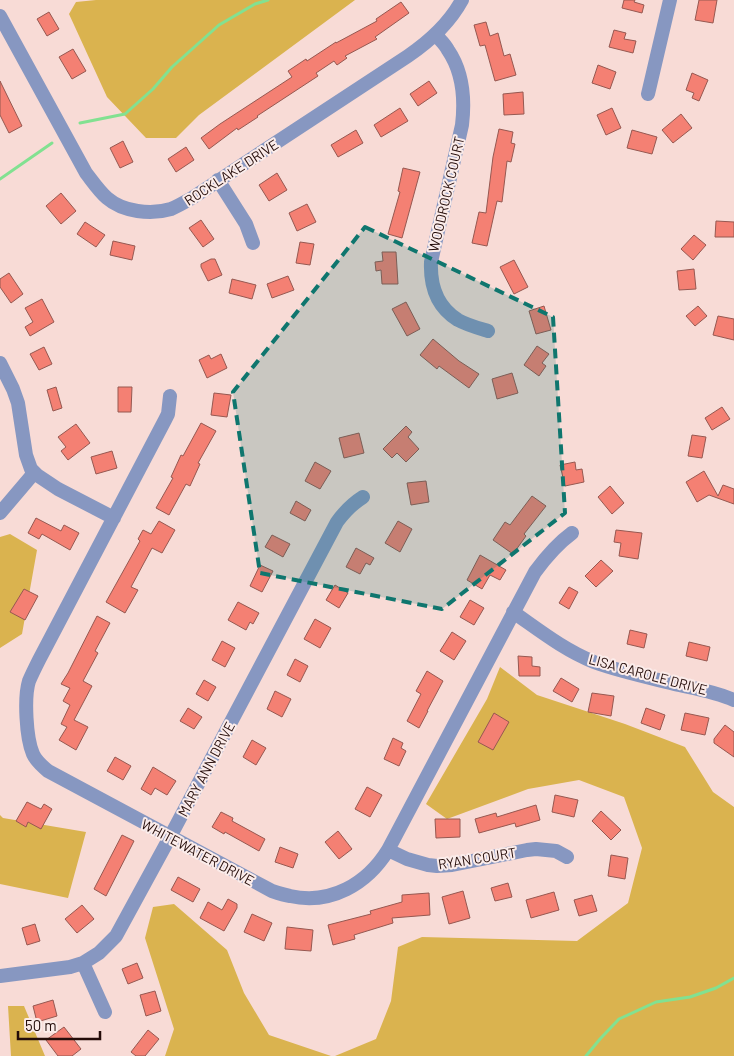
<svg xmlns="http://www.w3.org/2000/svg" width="734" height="1056" viewBox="0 0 734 1056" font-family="Barlow,sans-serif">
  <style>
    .green { fill: #dab34f }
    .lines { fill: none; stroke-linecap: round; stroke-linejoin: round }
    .stream { stroke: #82e191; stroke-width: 3 }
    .building { fill: #f48073; stroke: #965851 }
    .minor { stroke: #8797c1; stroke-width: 14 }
    .marked { fill: #0f766e; fill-opacity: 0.2; stroke: #0f766e; stroke-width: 4; stroke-dasharray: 10 6; stroke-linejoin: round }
    .labels { text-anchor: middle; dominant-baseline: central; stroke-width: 4; stroke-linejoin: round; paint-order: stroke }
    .street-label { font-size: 14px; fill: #240c09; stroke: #fbecea }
  </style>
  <rect width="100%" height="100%" fill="#f8dbd6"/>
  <path class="green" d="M96,0H355L199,115L176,138H146L107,97L69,14L76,2Z
    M10,534L37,550L22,634L0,648V537Z
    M500,667L537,695L625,724L685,747L713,792L734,807V1056H335L376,1039L391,1001L398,947L422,937L577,941L628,903L642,848L624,797L579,780L528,789L447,819L426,804L487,699Z
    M0,815L3,818L86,832L68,898L0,884Z
    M174,904L227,950L244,993L269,1035L331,1056H165L174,1029L145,938L153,907Z
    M8,1006H24L45,1056H11Z"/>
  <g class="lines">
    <path class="stream" d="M80,123L125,114L153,89L172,67L219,25L255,4L268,0
      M0,179L52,143
      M586,1056L600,1039L619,1019L656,1002L690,997L716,988L734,978"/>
  </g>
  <path class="building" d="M624,0H635L634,2L644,5L642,13L622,8Z
    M699,0H717L713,23L695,20Z
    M401,2L409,13L375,37L377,39L345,56L347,58L337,65L334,61L316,73L318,76L257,116L258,117L238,130L237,128L209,149L201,138L220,124L292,77L288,71L306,59L307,61L336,42V43L377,21L376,19Z
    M49,12L59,29L47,36L37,19Z
    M486,22L490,36L498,33L504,56L510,54L516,75L495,81L485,45L480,46L474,25Z
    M614,30L626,33L624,39L636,41L633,53L609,47Z
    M73,49L86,71L72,79L59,57Z
    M598,65L616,72L610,89L592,83Z
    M692,73L708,80L699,101L692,98L694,93L686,90Z
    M0,81L22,126L9,133L0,115Z
    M429,81L437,93L418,106L410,94Z
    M523,92L524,114L504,115L503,94Z
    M400,108L408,121L381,137L374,125Z
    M612,108L621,128L606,135L597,115Z
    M681,114L692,128L673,143L662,130Z
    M499,129L513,132L511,143L515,144L511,162L507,161L502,202L497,201L487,246L472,243L479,212L486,213L493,157Z
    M356,130L363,143L338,157L331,145Z
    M632,130L657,137L652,154L627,148Z
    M123,141L133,162L120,168L110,148Z
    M186,147L194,160L176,172L168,159Z
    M403,168L420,172L402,238L388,234L400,192L398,191Z
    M277,173L287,190L269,201L259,185Z
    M61,193L76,211L61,224L46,206Z
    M307,204L316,222L297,231L289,213Z
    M201,220L214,239L203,247L189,228Z
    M716,221L734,222V237H715Z
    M85,222L105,235L96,247L77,234Z
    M694,235L706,245L693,260L681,249Z
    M113,241L135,246L132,260L110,255Z
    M300,242L314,244L310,265L296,263Z
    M382,252H396L398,284H382L381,270L376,271L375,262L383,261Z
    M211,259H215L222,275L208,281L201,267V264Z
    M514,260L528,287L514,294L500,267Z
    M694,269L696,289L679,290L677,271Z
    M9,273L23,294L11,303L0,287V279Z
    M288,276L294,290L272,298L267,284Z
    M232,279L256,285L252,299L229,293Z
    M42,299L54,322L30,336L25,327L33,322L25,308Z
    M406,302L420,329L407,336L392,309Z
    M544,306L551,330L536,334L529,311Z
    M698,306L707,316L695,326L686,316Z
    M718,316L734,319V340L713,335Z
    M433,339L459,361L479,374L469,388L439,366L437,369L420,355Z
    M537,346L549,354L542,363L546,366L539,376L524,365Z
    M44,347L52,364L39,370L30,354Z
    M221,354L227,368L207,378L199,360L209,355L211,359Z
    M512,373L518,393L497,399L492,379Z
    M56,387L62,408L53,411L47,390Z
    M118,387H132L131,412H118Z
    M214,393L231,395L227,417L211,415Z
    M722,407L730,419L712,430L705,418Z
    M201,423L216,431L198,463L200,464L190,486L186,484L169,515L156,508L173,478L171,477L181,455L183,456Z
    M76,424L90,443L68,460L61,451L66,447L58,437Z
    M406,426L412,432L408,437L419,449L406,462L397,453L392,458L383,449Z
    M359,433L364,453L344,458L339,438Z
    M692,435L706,437L702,458L688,456Z
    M112,451L117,468L96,474L91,457Z
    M315,462L331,471L320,489L305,481Z
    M575,462L576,470L582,469L584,482L565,486L560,465Z
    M704,471L718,496L723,485L734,489V504L709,495L697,502L686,482Z
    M426,481L429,502L411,505L407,483Z
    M610,486L624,503L612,514L598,497Z
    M532,496L546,506L524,534L526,536L513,554L493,540L505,522L510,525Z
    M296,501L311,510L305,521L290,513Z
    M36,518L61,531L64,525L79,533L70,550L42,534L39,539L28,533Z
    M159,521L175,530L162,553L152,548L131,587L138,590L125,613L106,602L140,541L138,539L143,530L151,534Z
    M398,521L412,529L400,552L385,543Z
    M616,530L642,533L638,559L619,556L621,543L614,542Z
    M272,535L290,544L283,557L265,547Z
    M356,548L374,558L370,565L366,563L360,574L346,567Z
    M480,555L506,570L500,580L490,575L482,589L467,580Z
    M601,560L613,571L596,587L585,576Z
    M260,565L273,571L262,592L250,586Z
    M335,585L348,593L339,608L326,600Z
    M569,587L578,592L569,609L559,603Z
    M24,589L38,596L25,620L10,612Z
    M470,600L484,608L474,625L460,617Z
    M238,602L259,613L253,624L250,622L246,630L228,620Z
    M97,616L110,623L95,651L98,653L83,681L92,686L74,720L88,727L76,750L59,740L67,727L61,724L70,705L63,701L70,688L61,684L68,673Z
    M315,619L331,628L320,648L304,639Z
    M630,630L647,634L644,648L627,644Z
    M452,632L466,641L454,660L440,651Z
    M222,641L235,648L225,667L212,660Z
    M689,642L710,647L707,661L686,656Z
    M518,656L532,657V666L540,667V676H519Z
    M295,659L308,666L300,682L287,675Z
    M427,671L443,681L427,711H428L419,728L407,721L421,694L416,691Z
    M561,678L579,689L572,702L553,691Z
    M204,680L216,687L208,701L196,694Z
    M275,691L291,699L282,717L267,709Z
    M592,693L614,696L611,716L588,712Z
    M188,708L202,717L194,729L180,721Z
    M646,708L665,715L660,730L641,723Z
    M494,713L509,722L493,750L478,742Z
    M685,713L709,718L705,735L681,730Z
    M725,725L734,732V757L714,743V739Z
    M393,738L403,743L401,748L406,751L399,766L384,759Z
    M252,740L266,748L256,765L243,757Z
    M115,757L131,766L123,780L107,771Z
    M153,767L176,781L167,795L155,788L151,795L141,789Z
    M367,787L382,795L370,817L355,809Z
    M555,795L578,800L574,817L552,812Z
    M27,802L41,809L44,804L52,809L41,829L28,822L26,827L16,821Z
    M536,805L540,820L516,827L515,823L479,833L475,819L496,813L497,817Z
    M601,811L621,830L611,840L592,821Z
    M221,812L233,818L232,821L265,839L259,851L225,832L224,834L212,827Z
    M435,819H460V837L436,838Z
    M338,831L352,849L339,859L325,842Z
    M122,835L134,841L106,896L94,889Z
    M280,847L298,854L293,868L275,862Z
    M611,855L628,858L625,879L608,876Z
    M178,877L200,889L193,902L171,890Z
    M508,883L512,897L495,901L491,888Z
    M463,891L470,918L449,924L442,897Z
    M554,892L559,910L531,918L526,900Z
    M429,893L430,915L392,918L393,923L354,935L355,939L333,945L328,925L371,914L370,911L402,902V895Z
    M592,895L597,911L579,916L574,900Z
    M228,899L237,904V908L224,931L200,918L208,902L222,910Z
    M82,905L94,919L77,933L65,919Z
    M252,914L272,923L264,941L244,932Z
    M35,924L40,941L27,945L22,928Z
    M287,927L313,930L311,951L285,949Z
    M137,963L143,978L128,984L122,969Z
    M155,991L161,1011L146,1016L140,995Z
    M53,1000L57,1016L37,1022L33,1006Z
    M64,1027L81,1049L72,1056H58L46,1040Z
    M148,1030L159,1039L145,1056H136L131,1052Z"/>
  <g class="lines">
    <path class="minor" d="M0,16L86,173C93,182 99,191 107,198C123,212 151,215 171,209C178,206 185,202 192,198L408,56C430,41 449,24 462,0
      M436,35C440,40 445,44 448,50C463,72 465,100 462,125L431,262C430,286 437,307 458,320C467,325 478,328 488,331
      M648,94L670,0
      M218,180L246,224L253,243
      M0,363L13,389L18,403L26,455L31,469L37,475L58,489L114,518
      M170,396L168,414L165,420L39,660C36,666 32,674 29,681C24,697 26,738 33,754C36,761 42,766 48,771L272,891C278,893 284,895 290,896C331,905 367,884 388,850L535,572C546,557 557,544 572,533
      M0,513L34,473
      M513,612C539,630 564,650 594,662C621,672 651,678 679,685C698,689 716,692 734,700
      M388,850L407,859L428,865L437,866L452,865L527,850L536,849L556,851L567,857
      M83,963L105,1012
      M0,976L70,967L83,963L99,953L116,936L170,837L337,522C345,511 352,504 363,497"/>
  </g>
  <path class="marked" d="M365,227L553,317L565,513L442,609L260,573L233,392Z"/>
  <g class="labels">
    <g class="street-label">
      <text transform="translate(231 172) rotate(-33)">ROCKLAKE DRIVE</text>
      <text transform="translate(446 194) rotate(-77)">WOODROCK COURT</text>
      <text transform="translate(648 674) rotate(15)">LISA CAROLE DRIVE</text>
      <text transform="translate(206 769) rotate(-62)">MARY ANN DRIVE</text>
      <text transform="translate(198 852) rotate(28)">WHITEWATER DRIVE</text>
      <text transform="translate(477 858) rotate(-9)">RYAN COURT</text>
    </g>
  </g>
  <path d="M18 1031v8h82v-8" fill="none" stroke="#240c09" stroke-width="2.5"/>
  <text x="25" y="1031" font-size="15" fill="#240c09" stroke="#fbecea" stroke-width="4" paint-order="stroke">50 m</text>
</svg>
